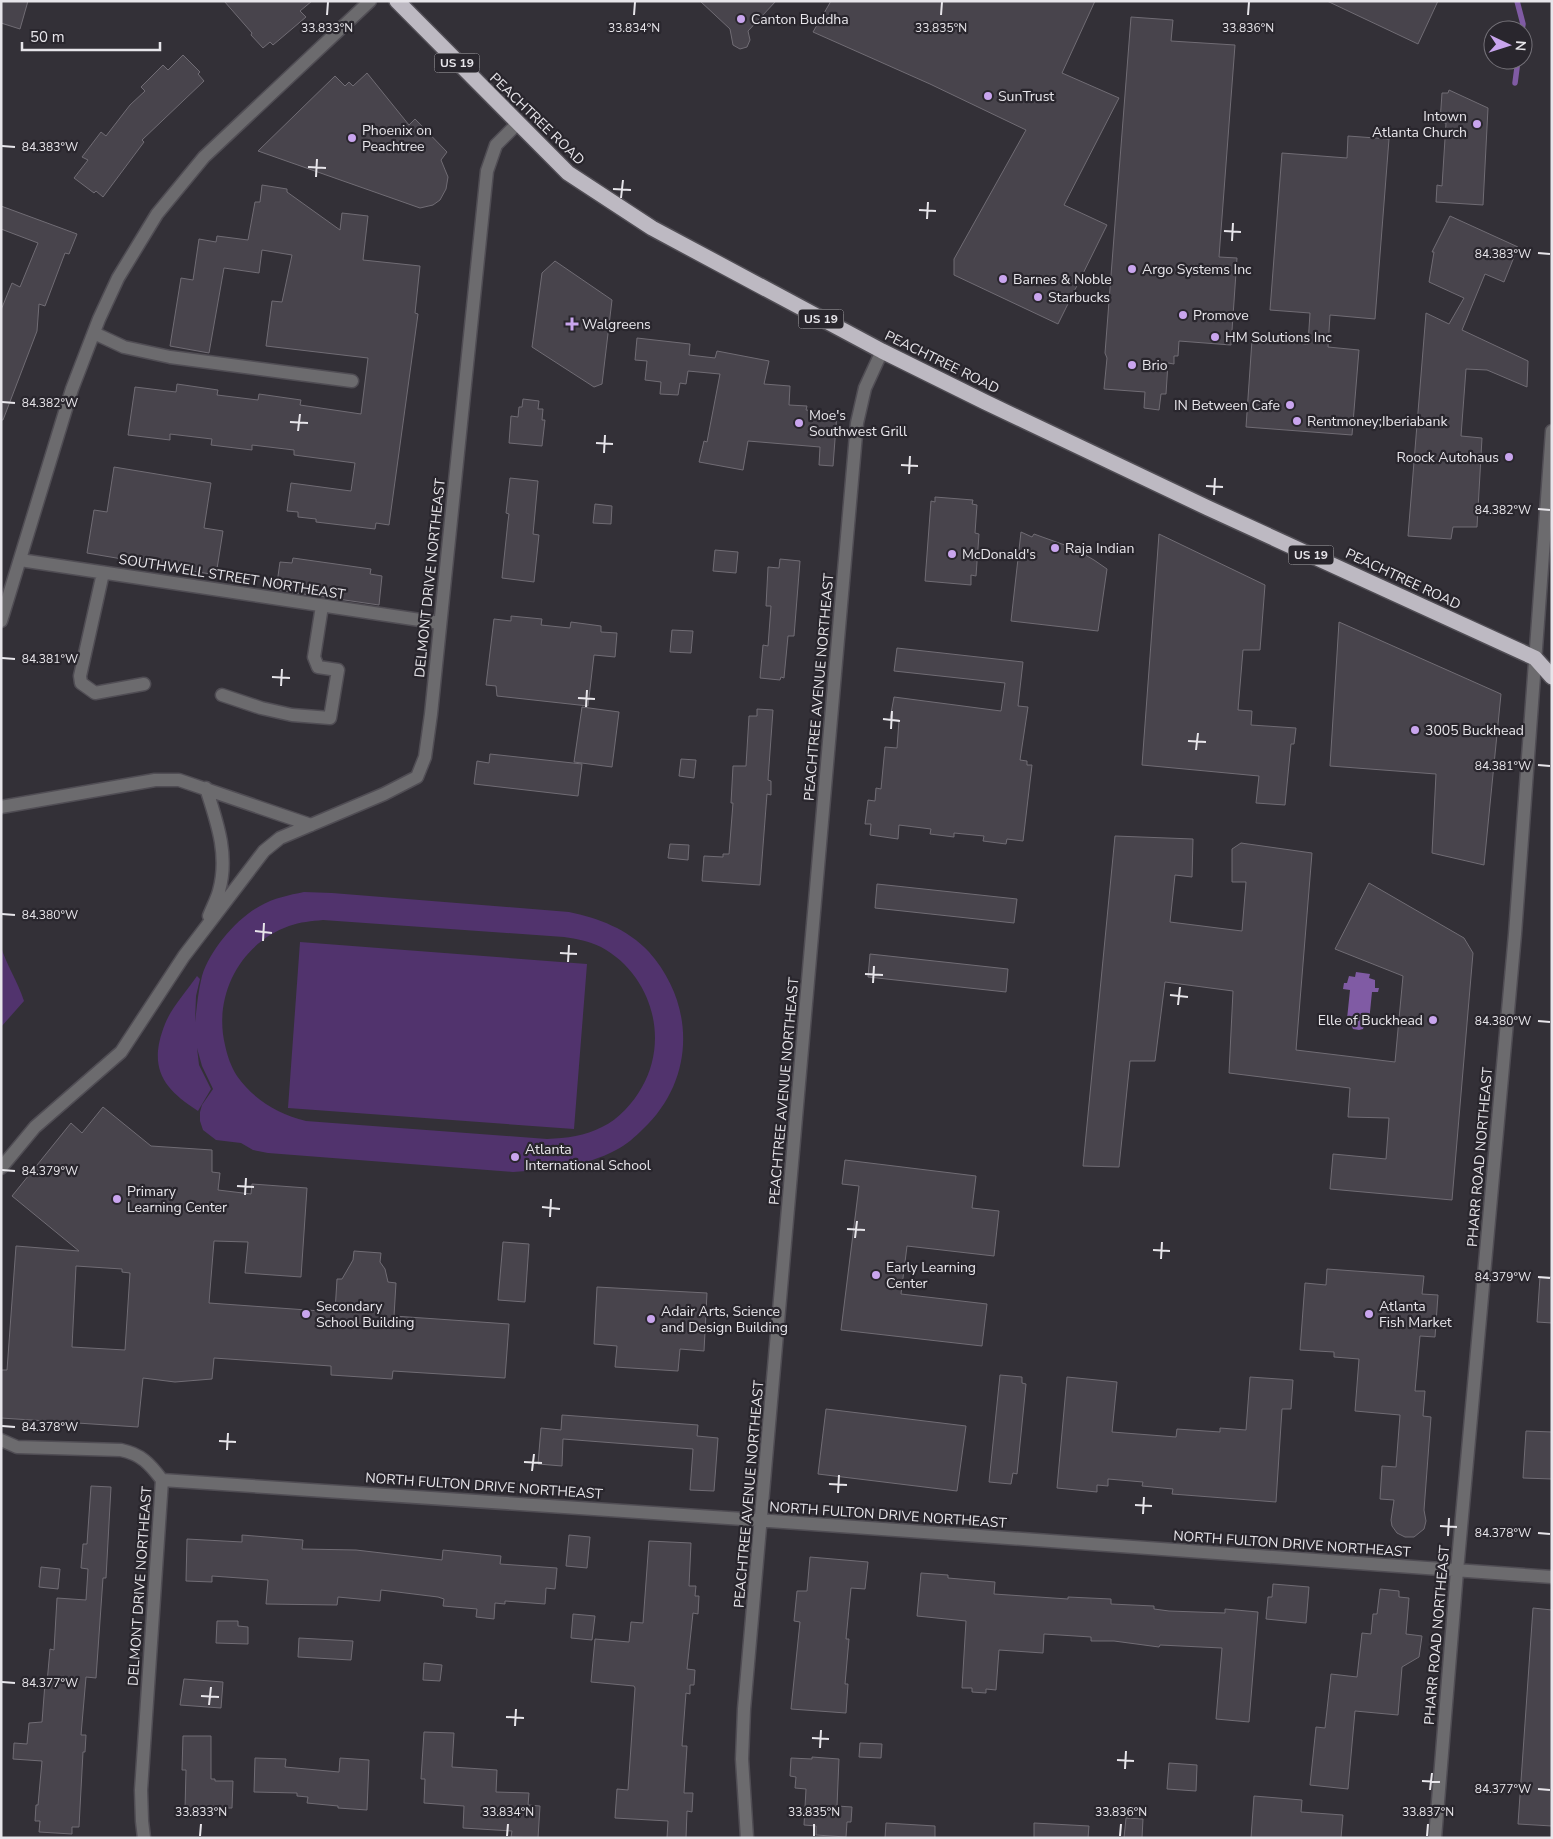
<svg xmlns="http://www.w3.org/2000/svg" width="1553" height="1839" viewBox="0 0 1553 1839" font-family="'Nunito Sans',sans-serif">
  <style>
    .green { fill: #51336d; fill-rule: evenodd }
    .water { fill: #805ba4 }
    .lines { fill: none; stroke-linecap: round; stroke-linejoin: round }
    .stream { stroke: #805ba4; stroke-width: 5.5 }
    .building { fill: #48444c; stroke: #706c74; fill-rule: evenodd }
    .minor-casing { stroke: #504d54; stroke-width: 15 }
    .highway-casing { stroke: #504d54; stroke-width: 18 }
    .minor { stroke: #6c6b6e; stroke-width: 12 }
    .highway { stroke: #bdb9c2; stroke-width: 15 }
    .ticks { fill: none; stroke: #e7e5ea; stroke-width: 2 }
    .poi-dot { fill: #c9a5ee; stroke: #29262d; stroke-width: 2 }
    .labels { text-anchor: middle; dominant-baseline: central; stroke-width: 4.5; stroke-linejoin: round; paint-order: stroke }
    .shield { fill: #29262d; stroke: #aeacb1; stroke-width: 1 }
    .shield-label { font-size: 12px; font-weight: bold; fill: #e7e5ea }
    .poi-label { font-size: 14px; fill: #e7e5ea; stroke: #29262d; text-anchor: start }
    .street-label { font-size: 14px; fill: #e7e5ea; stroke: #29262d }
    .ticks-label { font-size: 12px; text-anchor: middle; fill: #e7e5ea; stroke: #29262d; stroke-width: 4.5; stroke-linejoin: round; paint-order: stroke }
  </style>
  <rect width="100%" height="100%" fill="#333037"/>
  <path class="green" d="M304,892L332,893L569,912C598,918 628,929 649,952C696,1005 695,1080 643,1129C635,1137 626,1145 616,1150C585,1167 548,1169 513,1172L268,1153L253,1150L241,1143L216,1140L203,1130L200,1121V1112L202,1105L213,1089L202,1066L197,1048L199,1065L211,1089L198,1111C162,1088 148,1067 165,1024C170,1010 188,989 197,976L200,979L196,996L195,1022C197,1007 198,991 202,976C210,950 236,919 260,906C274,898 289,895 304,892ZM323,920L564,937C577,939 589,941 601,947C651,974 670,1038 642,1087C633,1103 619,1119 602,1127C585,1136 567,1138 547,1139L306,1121C278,1114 254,1100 237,1076C231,1067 227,1055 225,1045C213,995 241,943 289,926C300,922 312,921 323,920Z
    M300,942L587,964L574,1129L288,1108Z
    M1,947C7,966 18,982 24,1001L1,1027Z"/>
  <path class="water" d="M1356,972L1370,974L1369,978L1375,980V988H1379L1378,992H1372L1369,1022H1365L1363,1029L1359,1030L1353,1029L1349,1020L1347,1019L1350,990L1343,989L1344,983H1347L1349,976L1355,977Z"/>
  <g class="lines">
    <path class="stream" d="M1517,1L1523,24L1522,30
      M1515,83L1518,60"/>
  </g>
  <path class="building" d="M1,1H28L20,29L1,23Z
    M224,1H312L300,11L306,17L273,45L270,42L263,48L251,35L252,33Z
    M700,1H776L748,31L750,40L747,47L740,49L733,45L730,29Z
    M831,1H1095L1062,73L1119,98L1064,205L1107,225L1058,324L954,275V259L1026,130L930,84L813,32Z
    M1327,1H1438L1418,44Z
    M1131,17L1173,20L1171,41L1235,45L1219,257L1237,258L1231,345L1179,341L1178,356H1174V364L1168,363L1166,394H1161L1159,410L1144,408L1145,392L1104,389L1107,358L1105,353Z
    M183,55L200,72L198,74L204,81L142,140L144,142L103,197L96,191L94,193L74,178L88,160L82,157L101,132L106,136L130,105L145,91L141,87L163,65L168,70Z
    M367,73L409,125L415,119L447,152L441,160L448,177L446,189L440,200L433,205L420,208L258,151L335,76L345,86L349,82L353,86Z
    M1449,90L1488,108L1483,205L1436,202L1437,185L1442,186L1446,123L1440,122L1442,93H1448Z
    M1348,136L1389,139L1375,319L1330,315L1328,347L1359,350L1352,435L1246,427L1252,340L1308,344L1310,313L1270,310L1282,153L1347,158Z
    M262,185L287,189V192L340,230L342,213L368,216L363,260L420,266L415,313L418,314L389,525L376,523L375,529L316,522V519L298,517V512L287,511L291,483L351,491L355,463L294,455V450L252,445V450L211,445L212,439L170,434V440L128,435L135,387L176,392L177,384L218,390L217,395L258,400L259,394L301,400L300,405L361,414L368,358L266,346L272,301L282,302L292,255L262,250L259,273L224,268L209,353L170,346L181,278L193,280L199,239L216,242L217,236L248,240L255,202H260Z
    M1,206L77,234L69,254L65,253L45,306L39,304L37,331L3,420H1V310L12,283L20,287L38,243L1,229Z
    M1450,216L1518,247L1504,282L1485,274L1462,330L1528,361L1527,387L1487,370L1466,369L1461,436L1482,438L1477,527H1453L1451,539L1408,536L1426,313L1449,324L1464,298L1429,282L1434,252H1432Z
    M555,261L612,300L602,384L594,387L532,347L542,273Z
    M637,338L690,344L689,355L715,358L717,351L769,361L764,384L790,386L789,405L807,406L806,410L837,413L833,466L819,465L820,447L748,441L743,470L699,462L704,441L707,442L720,374L688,371L686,384L680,383L678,395L660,394L661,382L645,380L647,361L635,360Z
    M523,399L539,401L538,409H543L542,420H545L542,446L509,443L511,416L518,417L519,407H522Z
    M114,467L211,483L204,528L223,531L216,575L87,553L94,510L107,512Z
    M510,478L538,481L533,534L539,535L534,582L502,578L508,521L509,514L506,513Z
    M935,497L973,500L972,504L977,505L975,533L979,534L976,576L971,575V585L925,581L931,501L935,502Z
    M595,504L612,506L611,524L593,523Z
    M1021,532L1032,537L1034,534L1073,548L1094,560L1107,569L1098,631L1011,621Z
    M1159,534L1265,585L1260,650H1243L1238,710L1252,711L1251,725L1296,728L1294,744H1291L1285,805L1256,803L1259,776L1142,765Z
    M715,550L738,552L736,573L713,571Z
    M293,558L371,569L370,574L382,576L379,605L276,590L280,562L292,563Z
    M780,559L800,561L794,636H788L784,678L781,677L780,680L760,678L763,645L768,646L771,606H766L768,567L779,568Z
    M511,616L542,619L541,625L570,628L571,622L601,626V632L617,633L615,657L594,655L588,706L497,696L496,686L486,685L494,619L511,621Z
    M1339,622L1501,694L1484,865L1432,853L1436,774L1330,766Z
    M672,630L693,631L691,653L670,652Z
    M897,648L1023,662L1018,706L1028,707L1020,760L1027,761V765H1032L1023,841L1007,839L1006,844L983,841L984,836L954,833V837L930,834L931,829L899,825L898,839L870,835L871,824H865L868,800L875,801L876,788L881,789L885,747L897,748L899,720L890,719L894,697L1001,711L1005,683L894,671Z
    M582,707L619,712L612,767L574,762Z
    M757,709L773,710L768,780L771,781V795L767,794L760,885L702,881L704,856L723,857V854H729L733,803H731L733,766H746L749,716H757Z
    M490,754L582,764L578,796L474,784L477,761L489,763Z
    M681,759L696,760L694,778L679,776Z
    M1115,836L1193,839L1192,877L1175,875L1170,922L1242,931L1246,882H1232V849L1241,843L1312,853L1296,1050L1395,1062L1403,976L1335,949L1369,883L1464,938L1473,953L1452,1200L1330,1189L1333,1154L1386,1159L1389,1118L1348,1117L1350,1088L1229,1073L1233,991L1165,982L1155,1061H1130L1119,1167L1083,1166Z
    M670,844L689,845L688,860L668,858Z
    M877,884L1017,899L1014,923L875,908Z
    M870,954L1008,969L1006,992L868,977Z
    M103,1107L151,1146L212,1150V1172L220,1173L218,1190L251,1194L252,1184L307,1188L301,1277L245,1273L248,1242L214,1241L209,1303L335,1312L337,1279H342L353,1260L354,1251L381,1253L380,1262L385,1269L388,1282L396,1283L394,1316L509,1324L505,1378L393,1371L392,1379L331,1375V1366L214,1358L212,1379L175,1382L143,1378L138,1427L1,1418V1370H7L16,1246L79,1251L12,1196L71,1123L82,1133ZM76,1266L122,1269V1272L130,1273L125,1350L72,1347Z
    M845,1160L976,1176L972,1208L999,1211L994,1256L907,1246L901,1294L987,1304L982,1346L841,1330L859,1186L842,1184Z
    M503,1242L529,1244L525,1302L498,1300Z
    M1327,1269L1424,1276L1422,1294L1438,1295L1435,1337L1420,1336L1415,1391H1425L1423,1416L1431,1417L1424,1510L1426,1521L1424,1529L1414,1537H1405L1397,1533L1392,1526L1391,1520L1394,1500L1380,1499L1382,1466L1396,1467L1400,1415L1355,1411L1359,1359L1334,1357V1352L1300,1350L1305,1283L1326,1285Z
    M1540,1277H1552V1323L1537,1322Z
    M597,1287L707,1293L704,1351L680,1349L678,1371L615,1367L617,1346L594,1344Z
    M1000,1375L1022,1377V1383L1026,1384L1017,1474L1013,1473L1011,1484L989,1482Z
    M1067,1377L1117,1382L1112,1432L1176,1437L1177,1429L1220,1432V1428L1246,1430L1250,1377L1293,1380L1291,1409H1282L1276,1502L1172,1494L1173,1489L1142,1486L1143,1482L1108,1479V1486L1097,1485V1492L1057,1488Z
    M826,1409L966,1426L957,1491L818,1474Z
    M562,1415L698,1425L697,1436L718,1438L714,1491L690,1490L693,1449L563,1439L562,1466L538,1464L541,1428L561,1430Z
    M1526,1431L1552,1432V1479L1523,1478Z
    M91,1486L111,1487L106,1578H103L96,1678L86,1677L81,1735H86L85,1752H83L79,1827H72V1834L39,1832L40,1821H35L36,1805H38L42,1761L13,1759L14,1743L27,1744L29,1723L42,1722L45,1683H47L50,1649L54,1650L57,1598L86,1600L88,1569L81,1568L83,1544H87Z
    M242,1535L303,1540L302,1549L356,1550L442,1560L443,1550L501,1556L500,1564L557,1568L555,1589L546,1588L545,1604L505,1601V1604L495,1603L494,1619L476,1617L477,1609L443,1606L444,1599L438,1597L381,1590L380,1601L338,1597L337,1605L266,1604L268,1580L212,1576V1582L186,1581L187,1539L242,1542Z
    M569,1535L590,1537L587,1568L566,1566Z
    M649,1541L691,1543L689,1586H696L695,1596H699L698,1614L693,1613L687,1669L695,1670L694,1685H690V1694L686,1693L682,1746H687L684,1793H693L692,1812L687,1811L686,1838H667L668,1821L615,1818L617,1789L628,1790L635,1688L634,1686L591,1682L595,1639L629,1642L631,1622L643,1623Z
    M810,1557L868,1562L865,1589L851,1588L846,1639H849L845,1684H848L846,1713L791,1709L800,1622L794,1621L797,1591H807Z
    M41,1567L60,1569L58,1589L39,1587Z
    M921,1573L948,1575V1578L995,1582L994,1594L1068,1599V1597L1111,1599V1604L1154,1606V1609L1169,1611L1225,1613V1609L1258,1612L1249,1722L1216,1719L1222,1648L1160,1645L1159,1647L1114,1641H1091V1637L1044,1634L1043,1653L999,1650L996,1690L986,1689V1693L972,1692V1688H962L966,1621L917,1616Z
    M1273,1584L1309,1587L1306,1623L1266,1619L1268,1597H1272Z
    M1380,1589L1399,1591V1597L1409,1598L1406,1634L1422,1636L1419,1657L1402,1667L1398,1715L1355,1711L1348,1789L1310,1785L1316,1727L1325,1728L1331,1674L1357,1677L1362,1633L1371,1634L1373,1614H1377Z
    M1533,1608L1552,1610V1826L1518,1824Z
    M573,1614L595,1616L592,1640L571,1638Z
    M217,1621H238V1626L248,1627V1644L216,1643Z
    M299,1638L353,1641L351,1660L298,1657Z
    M424,1663L442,1665L440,1681L423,1680Z
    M184,1679L223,1682L221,1708L180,1705Z
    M424,1732L454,1733L452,1767L497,1770L496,1792L529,1793L528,1805L540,1806L538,1838L511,1837L512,1831L463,1828L464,1806L424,1803L425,1779H421Z
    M183,1736H211V1779H215V1781H233L232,1808H214V1810H185L186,1770H182Z
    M860,1743L882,1744L881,1758L859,1757Z
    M812,1757L839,1759L837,1806L852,1807L851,1822H847L846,1837L816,1835V1826L804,1825L806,1789L795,1788L796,1777L790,1776L791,1758L812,1759Z
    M255,1758L286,1759L285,1767L339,1772L340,1758L369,1760L367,1810L338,1808V1806L307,1803L308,1797L297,1796V1793L254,1792Z
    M1169,1763L1197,1765L1196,1791L1167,1789Z
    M1254,1796L1302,1800L1301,1812L1343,1815L1341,1838H1251Z
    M1126,1818L1143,1819L1142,1838H1124Z
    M886,1823L935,1826V1838H885Z
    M1034,1823L1089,1826L1088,1838H1034Z"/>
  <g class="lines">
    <g class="minor-casing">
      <path id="minor" d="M94,333L124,347L170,357L352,381
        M20,560L440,623
        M103,573L80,676L81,683L95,693L144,684
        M1,621L72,389L99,319L118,278L157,214L204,157L370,1
        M222,695L261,708L292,715L330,718L338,670L318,667L314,657L322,606
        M206,788C217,822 229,855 219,891C217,899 212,908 209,916
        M1,807L155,780H179L311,825
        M1,1168L35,1127L121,1052L184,956L264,851L280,838L384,794L417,777L425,757L431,714L487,171L496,145L517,124
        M1,1440L17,1447L121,1450C141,1454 150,1464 162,1480L141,1790L142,1821L144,1838
        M162,1480L743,1519L1552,1577
        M747,1838L742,1759L744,1709L857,423L865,388L882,351
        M1435,1838L1457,1571L1515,934L1552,431"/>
    </g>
    <g class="highway-casing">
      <path id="highway" d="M397,1L568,173L652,228L882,351L985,402L1208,508L1535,658L1552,677"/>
    </g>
    <use href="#minor" class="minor"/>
    <use href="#highway" class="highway"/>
  </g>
  <path class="ticks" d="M327,15L328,2M634,15L635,2M941,15L942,2M1248,15L1249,2M2,146L15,147M308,167L326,168M316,177L317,159M613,189L631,190M621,198L623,180M919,210L936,211M927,219L928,202M1224,231L1241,232M1232,241L1233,223M1538,253L1550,254M2,402L15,403M290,422L308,423M298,431L300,414M596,443L613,444M604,453L605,435M901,465L918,466M909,474L910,456M1206,486L1223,487M1214,495L1215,478M1538,509L1550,510M2,658L15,659M272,677L290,678M281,686L282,669M578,698L595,699M586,707L587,690M883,719L900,721M891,729L892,711M1188,741L1206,742M1196,750L1198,733M1538,765L1550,766M2,914L15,915M255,931L272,933M263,941L264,923M560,953L577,954M568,962L569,945M865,974L883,975M873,983L874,966M1170,995L1188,997M1178,1005L1180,987M1538,1021L1550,1022M2,1170L15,1171M237,1186L254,1187M245,1195L246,1178M542,1207L560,1209M550,1217L551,1199M847,1229L865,1230M855,1238L857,1221M1153,1250L1170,1251M1161,1259L1162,1242M1538,1277L1550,1278M2,1426L15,1427M219,1441L236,1442M227,1450L228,1433M524,1462L542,1463M532,1471L534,1454M829,1484L847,1485M838,1493L839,1475M1135,1505L1152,1506M1143,1514L1144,1497M1440,1526L1457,1527M1538,1533L1550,1534M1448,1536L1449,1518M2,1682L15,1683M201,1696L219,1697M209,1705L211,1687M506,1717L524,1718M515,1726L516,1709M812,1738L829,1739M820,1748L821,1730M1117,1760L1134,1761M1125,1769L1126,1751M1422,1781L1440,1782M1538,1789L1550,1790M1430,1790L1432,1773M200,1836L201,1824M507,1836L508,1824M814,1836V1824M1120,1836L1121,1824M1427,1836L1428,1824"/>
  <g class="poi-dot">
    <circle cx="741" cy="19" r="5"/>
    <circle cx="988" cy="96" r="5"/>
    <circle cx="1477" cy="124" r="5"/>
    <circle cx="352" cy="138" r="5"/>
    <circle cx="1132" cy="269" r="5"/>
    <circle cx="1003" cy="279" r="5"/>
    <circle cx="1038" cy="297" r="5"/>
    <circle cx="1183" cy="315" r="5"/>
    <path d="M569.5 316.5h5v5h5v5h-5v5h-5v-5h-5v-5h5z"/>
    <circle cx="1215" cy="337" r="5"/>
    <circle cx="1132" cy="365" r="5"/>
    <circle cx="1290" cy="405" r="5"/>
    <circle cx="1297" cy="421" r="5"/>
    <circle cx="799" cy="423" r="5"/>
    <circle cx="1509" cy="457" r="5"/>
    <circle cx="1055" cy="548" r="5"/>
    <circle cx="952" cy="554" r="5"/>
    <circle cx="1415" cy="730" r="5"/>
    <circle cx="1433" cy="1020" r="5"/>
    <circle cx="515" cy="1157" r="5"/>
    <circle cx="117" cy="1199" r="5"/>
    <circle cx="876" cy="1275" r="5"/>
    <circle cx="306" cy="1314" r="5"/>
    <circle cx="1369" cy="1314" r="5"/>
    <circle cx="651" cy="1319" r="5"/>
  </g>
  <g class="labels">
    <g class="shield">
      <rect x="434.5" y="53.5" width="45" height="19" rx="4"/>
      <rect x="798.5" y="309.5" width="45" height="19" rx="4"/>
      <rect x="1288.5" y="545.5" width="45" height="19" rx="4"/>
    </g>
    <g class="shield-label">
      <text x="457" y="63">US 19</text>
      <text x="821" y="319">US 19</text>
      <text x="1311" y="555">US 19</text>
    </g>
    <g class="poi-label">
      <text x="751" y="19">Canton Buddha</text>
      <text x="998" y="96">SunTrust</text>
      <text x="1467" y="116" text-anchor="end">Intown<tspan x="1467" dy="16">Atlanta Church</tspan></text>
      <text x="362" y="130">Phoenix on<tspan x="362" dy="16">Peachtree</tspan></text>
      <text x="1142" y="269">Argo Systems Inc</text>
      <text x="1013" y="279">Barnes &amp; Noble</text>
      <text x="1048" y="297">Starbucks</text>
      <text x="1193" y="315">Promove</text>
      <text x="582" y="324">Walgreens</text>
      <text x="1225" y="337">HM Solutions Inc</text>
      <text x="1142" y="365">Brio</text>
      <text x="1280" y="405" text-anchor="end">IN Between Cafe</text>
      <text x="809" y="415">Moe's<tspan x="809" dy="16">Southwest Grill</tspan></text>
      <text x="1307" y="421">Rentmoney;Iberiabank</text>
      <text x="1499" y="457" text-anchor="end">Roock Autohaus</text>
      <text x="1065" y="548">Raja Indian</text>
      <text x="962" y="554">McDonald's</text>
      <text x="1425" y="730">3005 Buckhead</text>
      <text x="1423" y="1020" text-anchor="end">Elle of Buckhead</text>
      <text x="525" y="1149">Atlanta<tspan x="525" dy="16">International School</tspan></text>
      <text x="127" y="1191">Primary<tspan x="127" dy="16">Learning Center</tspan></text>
      <text x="886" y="1267">Early Learning<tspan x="886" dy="16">Center</tspan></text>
      <text x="316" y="1306">Secondary<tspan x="316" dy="16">School Building</tspan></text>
      <text x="1379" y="1306">Atlanta<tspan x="1379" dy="16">Fish Market</tspan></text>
      <text x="661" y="1311">Adair Arts, Science<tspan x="661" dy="16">and Design Building</tspan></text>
    </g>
    <g class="street-label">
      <text transform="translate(537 119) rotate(44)">PEACHTREE ROAD</text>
      <text transform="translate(942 362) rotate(26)">PEACHTREE ROAD</text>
      <text transform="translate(232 577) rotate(9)">SOUTHWELL STREET NORTHEAST</text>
      <text transform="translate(430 578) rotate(-84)">DELMONT DRIVE NORTHEAST</text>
      <text transform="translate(1403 579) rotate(25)">PEACHTREE ROAD</text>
      <text transform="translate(819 687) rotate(-85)">PEACHTREE AVENUE NORTHEAST</text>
      <text transform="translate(784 1091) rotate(-85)">PEACHTREE AVENUE NORTHEAST</text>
      <text transform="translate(1480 1157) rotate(-85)">PHARR ROAD NORTHEAST</text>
      <text transform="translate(484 1486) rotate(4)">NORTH FULTON DRIVE NORTHEAST</text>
      <text transform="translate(749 1494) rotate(-85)">PEACHTREE AVENUE NORTHEAST</text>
      <text transform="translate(888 1515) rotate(4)">NORTH FULTON DRIVE NORTHEAST</text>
      <text transform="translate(1292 1544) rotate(4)">NORTH FULTON DRIVE NORTHEAST</text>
      <text transform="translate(140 1586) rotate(-86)">DELMONT DRIVE NORTHEAST</text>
      <text transform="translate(1437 1635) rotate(-85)">PHARR ROAD NORTHEAST</text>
    </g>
  </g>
  <g class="ticks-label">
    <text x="327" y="32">33.833°N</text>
    <text x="634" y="32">33.834°N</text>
    <text x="941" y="32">33.835°N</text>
    <text x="1248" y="32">33.836°N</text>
    <text x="50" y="151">84.383°W</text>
    <text x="1503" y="258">84.383°W</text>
    <text x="50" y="407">84.382°W</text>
    <text x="1503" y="514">84.382°W</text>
    <text x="50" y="663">84.381°W</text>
    <text x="1503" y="770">84.381°W</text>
    <text x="50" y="919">84.380°W</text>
    <text x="1503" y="1025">84.380°W</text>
    <text x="50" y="1175">84.379°W</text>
    <text x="1503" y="1281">84.379°W</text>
    <text x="50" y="1431">84.378°W</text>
    <text x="1503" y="1537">84.378°W</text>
    <text x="50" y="1687">84.377°W</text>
    <text x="1503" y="1793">84.377°W</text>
    <text x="201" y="1816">33.833°N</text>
    <text x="508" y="1816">33.834°N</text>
    <text x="814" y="1816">33.835°N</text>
    <text x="1121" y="1816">33.836°N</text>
    <text x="1428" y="1816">33.837°N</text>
  </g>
  <rect width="1553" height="1839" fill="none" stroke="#e7e5ea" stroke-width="5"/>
  <g transform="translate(1508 45) rotate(94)"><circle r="24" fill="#29262d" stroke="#757279"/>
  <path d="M0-4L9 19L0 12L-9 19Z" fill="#c9a5ee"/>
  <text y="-8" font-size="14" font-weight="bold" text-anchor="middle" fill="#e7e5ea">N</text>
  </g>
  <path d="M22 42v8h138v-8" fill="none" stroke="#e7e5ea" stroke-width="2.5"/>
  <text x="30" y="42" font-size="15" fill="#e7e5ea" stroke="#29262d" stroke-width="4" paint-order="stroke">50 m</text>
</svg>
